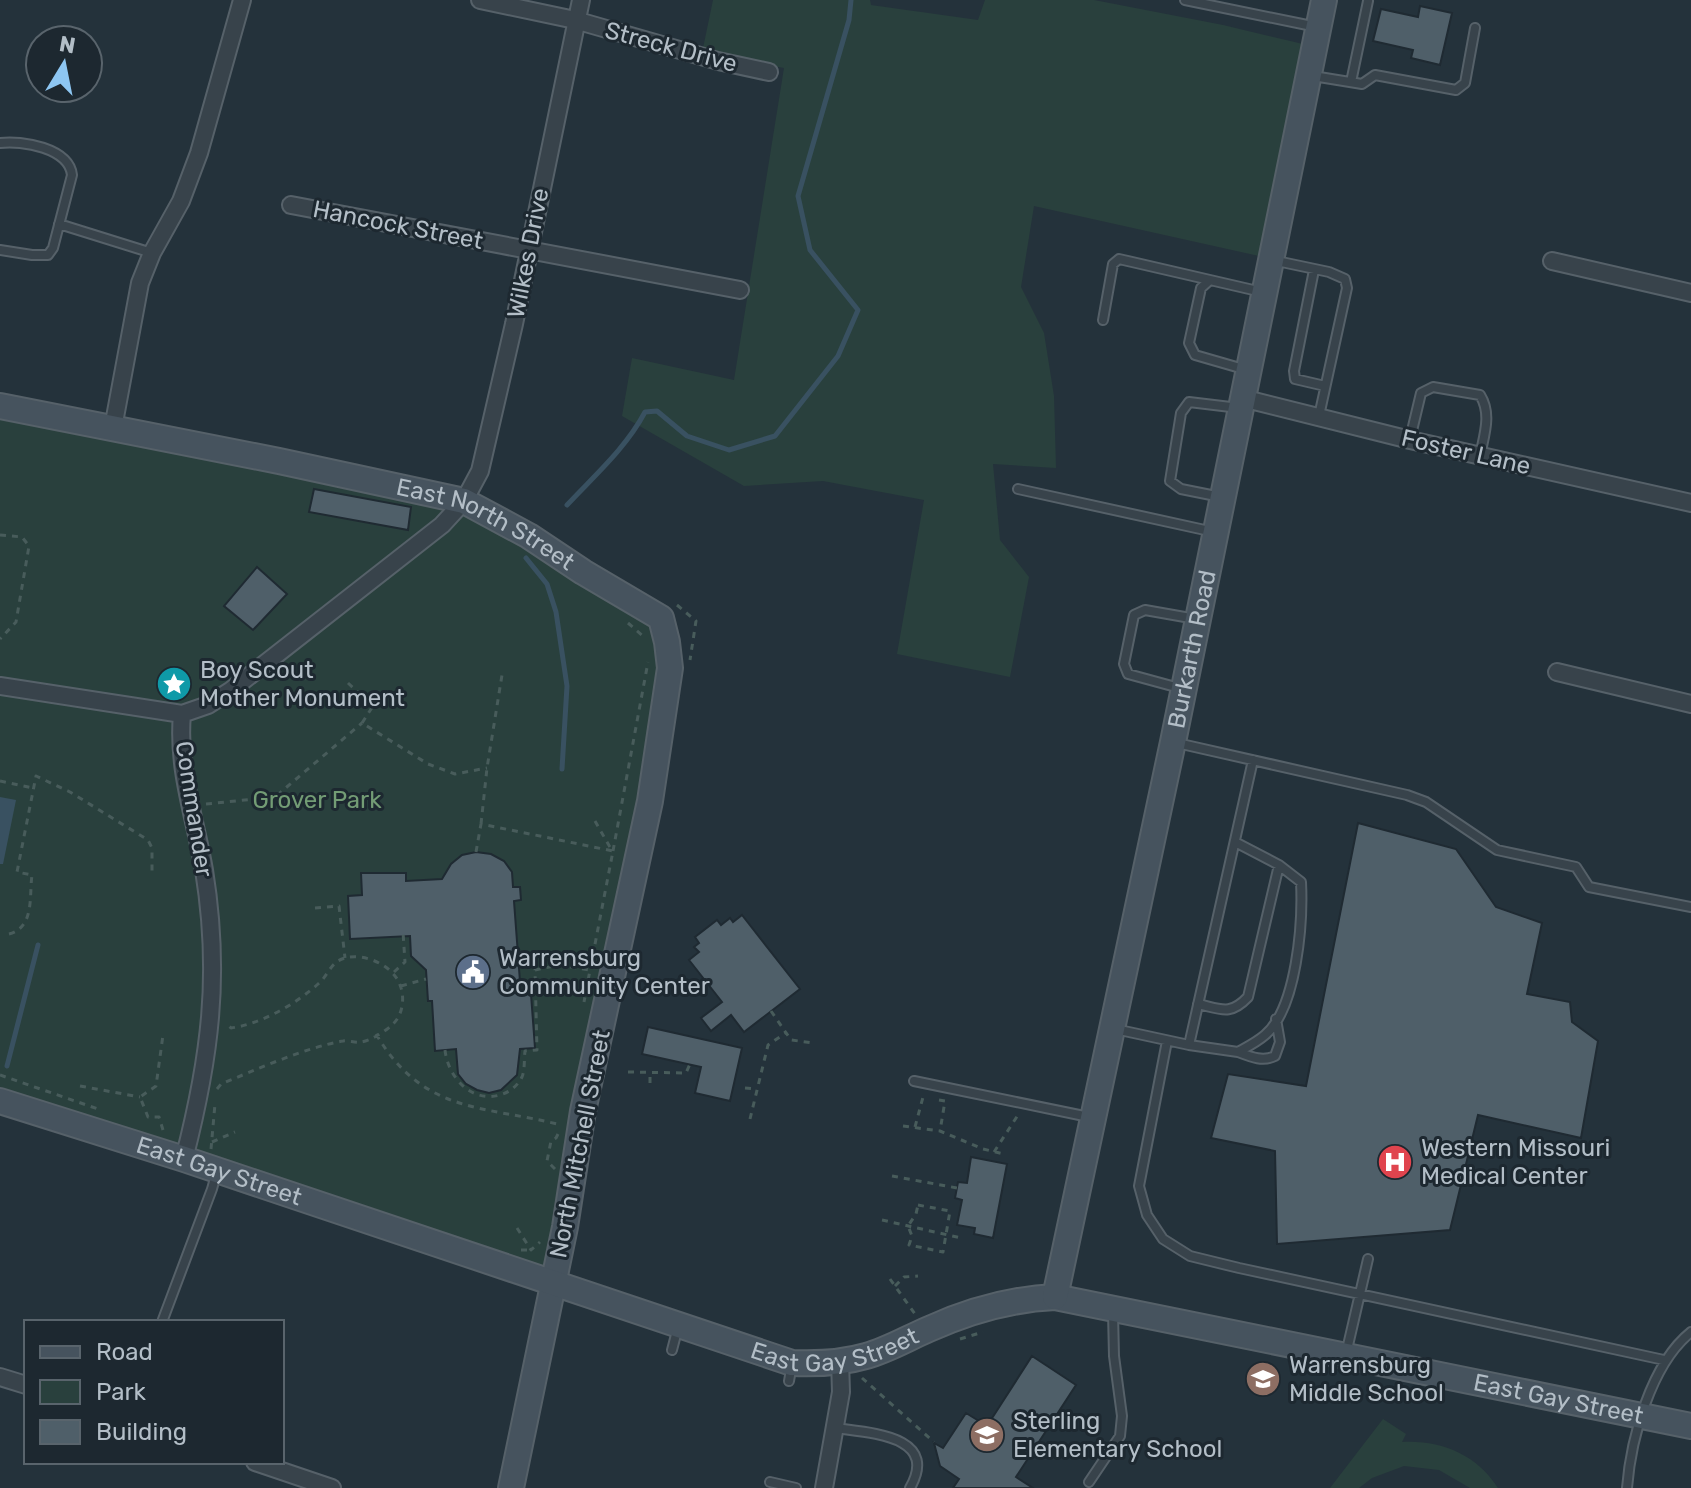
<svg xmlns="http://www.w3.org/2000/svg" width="1691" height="1488" viewBox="0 0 1691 1488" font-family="Rubik,sans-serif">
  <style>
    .green { fill: #29403d }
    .water { fill: #395161 }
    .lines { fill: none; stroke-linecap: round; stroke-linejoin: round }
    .stream { stroke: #395161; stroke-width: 5 }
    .building { fill: #4f5f69; stroke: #1f2a32; stroke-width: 2 }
    .lane-casing { stroke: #566169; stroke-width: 12 }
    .street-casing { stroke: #566169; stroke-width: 20 }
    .secondary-casing { stroke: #566169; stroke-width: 28 }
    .path { stroke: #485c5b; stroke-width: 3; stroke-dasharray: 6 6; stroke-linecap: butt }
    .lane { stroke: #38434b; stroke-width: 8 }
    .street { stroke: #38434b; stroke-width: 16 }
    .secondary { stroke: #46535e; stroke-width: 24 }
    .labels { text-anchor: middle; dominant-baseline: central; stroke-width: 6; stroke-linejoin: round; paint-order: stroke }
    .street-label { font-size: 24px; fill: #b3bec7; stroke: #1d2830 }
    .poi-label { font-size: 24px; fill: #b3bec7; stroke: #1d2830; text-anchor: start }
    .park-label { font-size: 24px; fill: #739c75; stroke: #1d2830 }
  </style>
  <rect width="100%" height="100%" fill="#24323b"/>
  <path class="green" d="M713,0H870L871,5L978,20L985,0H1094L1223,25L1303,44L1259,256L1034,206L1021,287L1044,333L1054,396L1056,468L993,464L1000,540L1029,577L1010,677L897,654L924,500L823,481L744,486L622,416L632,358L734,380L784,68L702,53Z
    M0,418L464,501L631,600L667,642L554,1283L184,1159L0,1089Z
    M1383,1419L1406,1434L1402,1442C1441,1440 1476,1454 1498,1488H1470L1439,1470L1404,1466L1372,1478L1359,1488H1330Z"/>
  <path class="water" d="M0,797L16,800L3,864H0Z"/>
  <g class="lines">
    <path class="stream" d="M567,505C594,476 626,448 645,412L657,411L687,436L729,450L775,436L838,356L858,310L810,250L798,196L849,20L851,0
      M526,558L547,584L556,612L567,686L562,769
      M7,1066L38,945"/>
  </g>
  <path class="building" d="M1420,6L1452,13L1440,65L1411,58L1413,50L1373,41L1381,9L1418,17Z
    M314,489L411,507L408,530L309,512Z
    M257,567L287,594L253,630L224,606Z
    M1358,823L1456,849L1496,907L1542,923L1527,994L1570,1002L1572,1022L1598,1041L1581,1138L1478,1115L1450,1230L1277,1244L1275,1151L1211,1138L1228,1074L1306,1086Z
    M476,852L491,854L504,861L512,872L513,887H520L521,900L514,901L521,995L531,994L535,1048L520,1049L517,1075L501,1090L489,1093L477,1090L466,1084L458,1074L456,1049L435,1051L432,1001H428L426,970L411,956L410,936L350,939L348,896L362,895L361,873H406V881L442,879L451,864L462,855Z
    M742,915L800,989L744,1032L731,1015L711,1031L701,1018L722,1002L689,960L699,952L694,947L699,943L695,937L717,920L721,925L730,918L733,922Z
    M648,1027L742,1048L730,1101L695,1093L701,1067L642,1054Z
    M971,1157L1007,1164L993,1238L974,1234L975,1228L957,1225L962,1200L955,1198L958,1182L967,1183Z
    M1032,1356L1076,1385L1016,1477L1033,1488H953L959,1479L940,1466L934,1443L943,1448L966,1413L987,1426Z"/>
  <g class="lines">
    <g class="lane-casing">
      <path id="lane" d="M1185,0L1317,27
        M1313,76L1362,84L1375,75L1456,90L1465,83L1475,28
        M1351,82L1368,1
        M0,143C22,140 69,148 72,175L53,248L48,255H32L0,250
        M59,224L152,253
        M1272,260L1329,272L1345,279L1347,288L1319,416
        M1314,270L1294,371L1295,379L1325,386
        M1103,320L1113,264L1119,259L1210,280
        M1247,370L1195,355L1189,343L1201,288L1210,280L1262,292
        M1410,439L1421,393L1433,387L1480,395C1492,414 1484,435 1480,456
        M1018,489L1214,532
        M1221,497L1181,489L1170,481L1181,413L1189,402L1239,408
        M1183,689L1128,674L1124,664L1134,615L1145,610L1196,619
        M1177,743L1407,795L1426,802L1497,850L1576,867L1589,887L1691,907
        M1198,1004C1221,1009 1230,1016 1248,997L1279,865L1235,842
        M1115,1029L1189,1045L1253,760
        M1167,1041L1139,1186L1147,1215L1163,1239L1190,1256L1239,1268L1664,1360
        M1189,1045L1238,1052C1247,1047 1257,1042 1265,1035C1297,1008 1303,922 1301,882L1279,865
        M1238,1052C1251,1057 1263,1062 1275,1056L1280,1042L1276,1019
        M914,1081L1089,1117
        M162,1322L212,1189L217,1171
        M672,1350L678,1327
        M1346,1354L1368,1259
        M789,1381L792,1364
        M835,1428C869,1433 940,1435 910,1488
        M770,1482L796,1488
        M1089,1482L1120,1436L1122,1416L1114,1356L1113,1313
        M1627,1488C1631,1438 1651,1364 1691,1332"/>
    </g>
    <g class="street-casing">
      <path id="street" d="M480,0L575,20L718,61L769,72
        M291,205L740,290
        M1552,261L1691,293
        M1242,398L1410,440L1691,503
        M113,428L140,283L152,253L181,201L199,153L242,0
        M1557,672L1691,704
        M0,686L182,714L208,705L230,691L442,525L464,501L480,471L514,324L581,0
        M182,714C177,769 195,817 204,870C221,975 210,1058 184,1159
        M0,1377L26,1385
        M255,1462L332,1488
        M824,1488L841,1392L840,1361"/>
    </g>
    <g class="secondary-casing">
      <g id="secondary">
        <path id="s1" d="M0,406L279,461L464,501L529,536L583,572L661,618L667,642L670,668L650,801L583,1111L565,1227L511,1488"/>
        <path id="s2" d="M0,1101L184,1159L792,1363C816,1364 842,1363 866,1356C888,1350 908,1338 929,1329C969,1311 1011,1299 1055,1297L1691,1426"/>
        <path id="s3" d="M1055,1297L1173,742L1324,0"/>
      </g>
    </g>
    <path class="path" d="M0,535L22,537L29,546L16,622L0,639
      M677,605L696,621L690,660
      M628,623L644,637
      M348,683L373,706L362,723L428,764L455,774L487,768
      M0,781L33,788
      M206,804L275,797L362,723
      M595,821L611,849
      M481,824L487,768L502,675
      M613,851L648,662
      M476,852L481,824L613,851L590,970
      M315,908L339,906L345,958
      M9,934C35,927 29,896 32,875L17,872L36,776L70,792L148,840L152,848V875
      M394,972L405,962L403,932
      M401,986L426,979
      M771,1011L791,1040L814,1043
      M376,1034C424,1115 484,1105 561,1125
      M445,1050C448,1078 473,1105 503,1094C511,1091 518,1085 522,1077C525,1070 524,1059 525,1051L537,1050L535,970L559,965L590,970L584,1002
      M628,1072L686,1073L690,1064
      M0,1075L98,1109
      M650,1083V1073
      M80,1086L140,1097
      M745,1088L756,1089
      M217,1089L221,1084C255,1070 307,1047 343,1041C348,1040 355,1043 361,1042C370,1041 386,1031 393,1024C403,1015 405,997 400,985C393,964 358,949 338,961C329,967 326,978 318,984C296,1004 261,1024 231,1028L226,1023
      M939,1100L945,1101L940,1131
      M750,1119L768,1045L787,1032
      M903,1126L940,1131L983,1149L1004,1154
      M915,1127L923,1097
      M163,1130L159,1117H148L140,1097L156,1086L163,1035
      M212,1142L235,1132
      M211,1149L215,1104
      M994,1152L1018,1115
      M555,1169L547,1161L551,1141L556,1138L559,1132
      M892,1176L957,1188
      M918,1205L950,1211L943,1252L909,1245L912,1236L908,1226L916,1214Z
      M882,1220L961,1238
      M517,1228L531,1250L540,1242
      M521,1250H531
      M890,1279L915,1314
      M895,1286L904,1277L918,1276
      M960,1339L983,1332
      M862,1378L934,1442"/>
    <use href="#lane" class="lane"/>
    <use href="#street" class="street"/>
    <use href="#secondary" class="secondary"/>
  </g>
  <defs>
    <g id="sight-disc" transform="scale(1.8)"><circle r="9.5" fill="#0f9aa8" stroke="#1d2830"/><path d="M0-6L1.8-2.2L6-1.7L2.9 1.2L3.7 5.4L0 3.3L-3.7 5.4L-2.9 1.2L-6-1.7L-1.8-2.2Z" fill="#fff"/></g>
    <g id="civic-disc" transform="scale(1.8)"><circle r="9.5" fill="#5c6f8a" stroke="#1d2830"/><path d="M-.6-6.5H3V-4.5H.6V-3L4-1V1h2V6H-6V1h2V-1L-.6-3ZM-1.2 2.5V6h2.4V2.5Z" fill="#fff"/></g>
    <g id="hospital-disc" transform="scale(1.8)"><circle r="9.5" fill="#e0444e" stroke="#1d2830"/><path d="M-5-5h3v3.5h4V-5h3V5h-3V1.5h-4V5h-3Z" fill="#fff"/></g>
    <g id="school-disc" transform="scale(1.8)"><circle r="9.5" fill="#8d6e63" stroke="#1d2830"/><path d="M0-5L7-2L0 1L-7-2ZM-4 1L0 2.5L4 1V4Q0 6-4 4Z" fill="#fff"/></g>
  </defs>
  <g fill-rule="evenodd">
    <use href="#sight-disc" x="174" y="684"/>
    <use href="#civic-disc" x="473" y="972"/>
    <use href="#hospital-disc" x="1395" y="1162"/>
    <use href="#school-disc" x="1263" y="1379"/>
    <use href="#school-disc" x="987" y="1435"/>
  </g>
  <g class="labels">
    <g class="street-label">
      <text transform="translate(671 47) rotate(15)">Streck Drive</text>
      <text transform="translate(398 225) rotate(11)">Hancock Street</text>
      <text transform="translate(528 253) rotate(-79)">Wilkes Drive</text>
      <text transform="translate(1466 452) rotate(13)">Foster Lane</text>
      <text stroke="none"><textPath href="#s1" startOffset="502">East North Street</textPath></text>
      <text stroke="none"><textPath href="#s3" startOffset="662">Burkarth Road</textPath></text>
      <text transform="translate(194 809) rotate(81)">Commander</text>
      <text transform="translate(580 1144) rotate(-79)">North Mitchell Street</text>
      <text stroke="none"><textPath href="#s2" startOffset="230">East Gay Street</textPath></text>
      <text stroke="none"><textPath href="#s2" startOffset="878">East Gay Street</textPath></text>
      <text stroke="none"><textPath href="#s2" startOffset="1622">East Gay Street</textPath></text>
    </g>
    <g class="poi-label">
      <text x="200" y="670">Boy Scout<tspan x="200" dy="28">Mother Monument</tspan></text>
      <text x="499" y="958">Warrensburg<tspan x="499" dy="28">Community Center</tspan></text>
      <text x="1421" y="1148">Western Missouri<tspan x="1421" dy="28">Medical Center</tspan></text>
      <text x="1289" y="1365">Warrensburg<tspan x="1289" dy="28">Middle School</tspan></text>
      <text x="1013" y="1421">Sterling<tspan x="1013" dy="28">Elementary School</tspan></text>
    </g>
    <g class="park-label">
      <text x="317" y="800">Grover Park</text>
    </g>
  </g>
  <rect x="24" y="1320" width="260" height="144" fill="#1d2830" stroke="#59646c" stroke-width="2"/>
  <rect x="40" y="1346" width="40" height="12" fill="#46535e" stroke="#59646c" stroke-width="2"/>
  <text x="96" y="1360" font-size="24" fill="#b3bec7">Road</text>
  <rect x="40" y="1380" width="40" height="24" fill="#29403d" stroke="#59646c" stroke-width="2"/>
  <text x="96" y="1400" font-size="24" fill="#b3bec7">Park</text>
  <rect x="40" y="1420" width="40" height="24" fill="#4f5f69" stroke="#59646c" stroke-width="2"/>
  <text x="96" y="1440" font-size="24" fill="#b3bec7">Building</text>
  <g transform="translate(64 64) rotate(10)"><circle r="38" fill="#1d2830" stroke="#59646c" stroke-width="2"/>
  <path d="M0-6L14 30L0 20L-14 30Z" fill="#8dc6f2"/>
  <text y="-12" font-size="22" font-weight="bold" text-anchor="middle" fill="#b3bec7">N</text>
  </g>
</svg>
